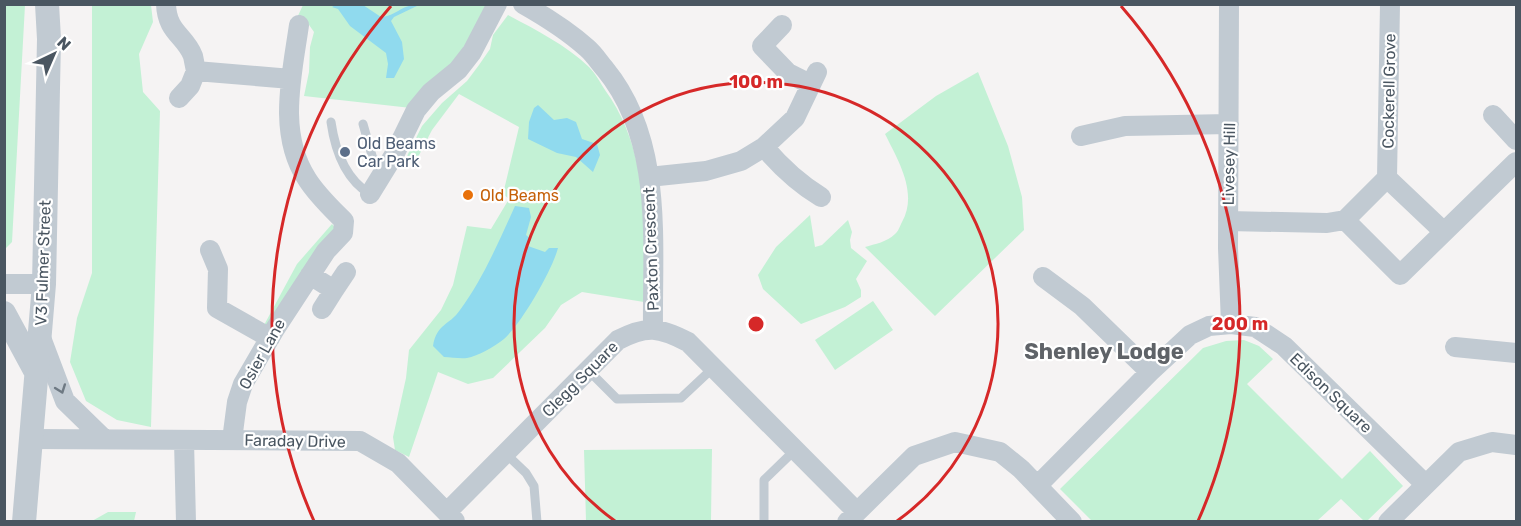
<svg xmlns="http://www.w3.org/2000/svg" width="1521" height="526" viewBox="0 0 1521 526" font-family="Rubik,sans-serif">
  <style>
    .green { fill: #c3f1d5 }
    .water { fill: #90daee }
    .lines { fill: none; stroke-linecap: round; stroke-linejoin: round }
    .service { stroke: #c1cad2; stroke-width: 9 }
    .minor { stroke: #c1cad2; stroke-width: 20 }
    .tertiary { stroke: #c1cad2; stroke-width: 24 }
    .oneway { stroke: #6e7983 }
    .ring { fill: none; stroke: #d62828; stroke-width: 3 }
    .service-dot { fill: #5c6f8a; stroke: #fff; stroke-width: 2 }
    .food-dot { fill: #e8710a; stroke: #fff; stroke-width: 2 }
    .labels { text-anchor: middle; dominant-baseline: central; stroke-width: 4.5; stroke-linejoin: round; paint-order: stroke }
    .street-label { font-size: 16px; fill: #4a5661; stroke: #fff }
    .service-label { font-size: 16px; fill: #4e5e75; stroke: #fff; text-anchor: start }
    .food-label { font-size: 16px; fill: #c56008; stroke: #fff; text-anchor: start }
    .district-label { font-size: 22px; font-weight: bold; fill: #5f6368; stroke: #fff }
    .centre { fill: #d62828; stroke: #fff; stroke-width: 3 }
    .ring-label { font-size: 18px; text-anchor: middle; font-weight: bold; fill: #d62828; stroke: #fff; stroke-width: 4.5; stroke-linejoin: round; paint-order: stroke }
  </style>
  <rect width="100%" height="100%" fill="#f5f3f3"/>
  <path class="green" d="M5,4L25,5L12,242L5,249Z
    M92,5H151L153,22L139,54L143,92L160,111L151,427L117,420L86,401L70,362L77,318L92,273Z
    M303,5H487L473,42L411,108L304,96L309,72L310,47L314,32L307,22L296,20Z
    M508,15C536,30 566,45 589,67C595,73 600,82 605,90C650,152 645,229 644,302L582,292L561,305L545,328L493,378L468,384L438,372L409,457L395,450L393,437L406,378L409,350L441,310L453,285L467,226L491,229L509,199L503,194L519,127L459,94L432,130L415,163L404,162L422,126L442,103L467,81L479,65L490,49L493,35Z
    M978,72L1008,146L1022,197L1024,230L935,316L865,247C875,244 887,242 895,234C898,232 900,226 902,222C918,193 899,162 885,134L936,96Z
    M810,215L815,247L822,245L848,220L852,232L850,240L851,248L867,261L856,279L861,290V297L845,307L801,324L763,289L758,275L776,247Z
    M332,224L338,231L275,326L263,327L297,264Z
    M873,301L893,330L835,370L815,340Z
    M1244,340L1259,346L1273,359L1247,384L1342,479L1370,451L1403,486L1367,521H1364L1341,499L1317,521H1092L1060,489L1203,348L1226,341Z
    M712,449L711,521H586L584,450Z
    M108,512H136L134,521H92Z"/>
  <path class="water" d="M337,4L363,5L381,17C397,16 401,4 419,5L394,17L391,21L402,42L404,59L394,78H386L388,64L386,53L350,26L338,9L332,7Z
    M538,105L554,120L567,118L576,122L582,139L597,144L600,155L593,172L576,157L557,153L528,139L529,122L534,108Z
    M515,206L529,208L531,217L526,235L531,239L528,246L545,252L549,248H558C552,271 521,324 504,339C494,347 478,356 467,358C460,359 451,357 444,357L433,346C437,323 449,326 460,310C483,279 499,241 515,206Z"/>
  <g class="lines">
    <path class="service" d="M331,122C335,150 345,179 370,194
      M363,124L373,159L388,165
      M588,370L617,399L681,398L713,368
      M505,453L526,473L534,486L537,522
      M764,522V480L795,450"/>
    <path class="minor" d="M166,4C167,33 185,35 193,56C194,61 195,66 196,71L291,79
      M523,4C546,17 568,31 587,48C594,54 599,62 605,69C664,141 652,241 653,328
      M1229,4L1228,248L1231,324
      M782,25L762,46L788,73L810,84
      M179,98L190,86L196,71
      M1493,115L1516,140
      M1081,136L1125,126L1229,124
      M764,147C781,167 798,183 821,197
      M649,177L706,171L741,161L764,147L795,118L817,72
      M1387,178L1444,232
      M370,194L394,155L416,110L431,92L458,70L472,52L497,4
      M1345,220L1400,275L1516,162
      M1228,221L1327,223L1345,220L1387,178L1390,4
      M210,250L218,269L217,308L270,338
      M310,275L334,290L322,309
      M1043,277L1082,306L1150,372
      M4,284H44
      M334,290L346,272
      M40,335L65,401L104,439
      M1455,347L1516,353
      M32,439L360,441L398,463L455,521
      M232,440L237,402L243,384L275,329L326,251L343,233L344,221C331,208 317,195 307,179C277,133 292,75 299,25
      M184,441L186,522
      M1037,486L1150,372L1190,335L1209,326L1231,324L1255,327L1284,346L1425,484
      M447,512L618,340C647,325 659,327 688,342L857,512
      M847,522L914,456L955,442L1000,452L1021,469L1072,522
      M1388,522L1459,452L1492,442L1516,445"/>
    <path class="tertiary" d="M4,313L37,374
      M24,522L44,284L49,39L47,4"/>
  </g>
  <defs><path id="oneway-chevron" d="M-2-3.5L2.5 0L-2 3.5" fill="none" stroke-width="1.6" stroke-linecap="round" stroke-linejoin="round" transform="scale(1.5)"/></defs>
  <use class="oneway" href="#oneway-chevron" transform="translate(61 389) rotate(70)"/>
  <g class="ring">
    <path d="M615 521A242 242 0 1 1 897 521"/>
    <path d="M314 521A484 484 0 0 1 391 6M1121 6A484 484 0 0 1 1198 521"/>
  </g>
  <circle class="service-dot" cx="345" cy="152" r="6"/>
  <circle class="food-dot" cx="468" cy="195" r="6"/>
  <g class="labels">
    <g class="street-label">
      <text transform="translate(1389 91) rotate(-89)">Cockerell Grove</text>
      <text transform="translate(1229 164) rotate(-89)">Livesey Hill</text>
      <text transform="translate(651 249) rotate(-92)">Paxton Crescent</text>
      <text transform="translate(43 263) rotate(-88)">V3 Fulmer Street</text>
      <text transform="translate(262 354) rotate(-61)">Osier Lane</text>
      <text transform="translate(580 379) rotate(-45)">Clegg Square</text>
      <text transform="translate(1331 393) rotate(44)">Edison Square</text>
      <text transform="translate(295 441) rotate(1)">Faraday Drive</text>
    </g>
    <g class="service-label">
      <text x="357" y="143">Old Beams<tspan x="357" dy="18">Car Park</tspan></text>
    </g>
    <g class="food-label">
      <text x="480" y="195">Old Beams</text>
    </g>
    <g class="district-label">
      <text x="1104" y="351">Shenley Lodge</text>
    </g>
  </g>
  <circle cx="756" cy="324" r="9" class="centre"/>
  <g class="ring-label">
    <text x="756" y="88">100 m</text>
    <text x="1240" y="330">200 m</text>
  </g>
  <rect width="1521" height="526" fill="none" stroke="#4a5661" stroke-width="12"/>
  <g transform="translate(54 54) rotate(44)" stroke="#ffffff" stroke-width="4.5" paint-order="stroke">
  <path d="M0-4.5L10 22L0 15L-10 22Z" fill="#4a5661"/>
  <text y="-9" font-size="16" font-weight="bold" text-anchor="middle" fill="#4a5661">N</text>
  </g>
</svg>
